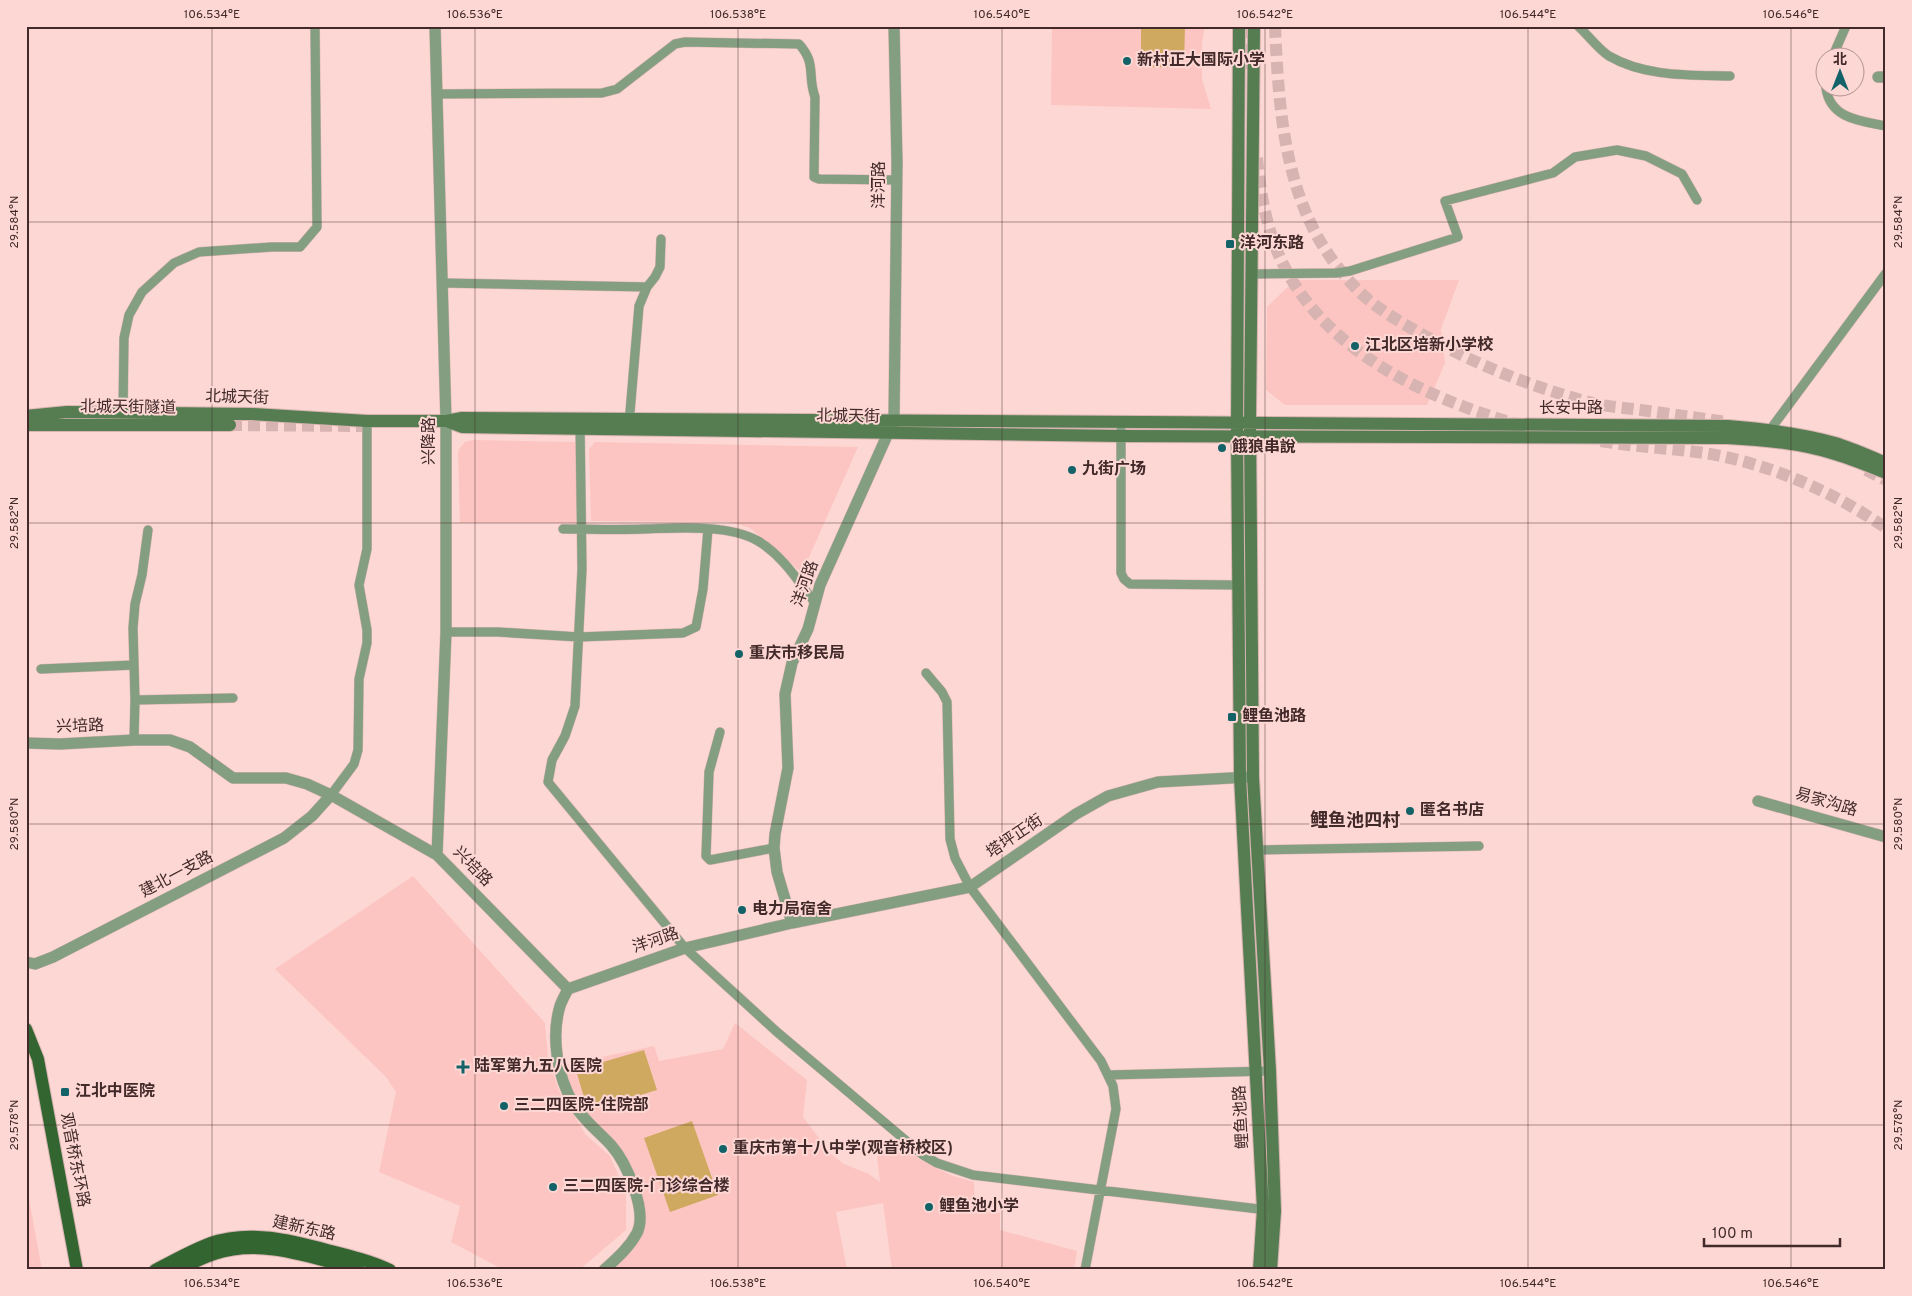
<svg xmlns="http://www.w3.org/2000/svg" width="1912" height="1296" viewBox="0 0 1912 1296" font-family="Overpass,'Noto Sans SC',sans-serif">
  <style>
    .built { fill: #fdc5c1 }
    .pitch { fill: #cfa95f }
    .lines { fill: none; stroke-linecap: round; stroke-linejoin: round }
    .secondary-tunnel { stroke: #d7b4b2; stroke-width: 12; stroke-dasharray: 12 6; stroke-linecap: butt }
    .minor-casing { stroke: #d7b4b2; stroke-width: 10 }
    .tertiary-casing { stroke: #d7b4b2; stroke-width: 12 }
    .secondary-casing { stroke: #d7b4b2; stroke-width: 14 }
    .primary-casing { stroke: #d7b4b2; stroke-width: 14 }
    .minor { stroke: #839e81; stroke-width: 9 }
    .tertiary { stroke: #839e81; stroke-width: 11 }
    .secondary { stroke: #567d52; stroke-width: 12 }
    .primary { stroke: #336530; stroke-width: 12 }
    .ticks { fill: none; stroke: #412a29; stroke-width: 1; stroke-opacity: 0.45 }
    .poi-dot { fill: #126268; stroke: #fdd7d4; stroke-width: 2 }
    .labels { text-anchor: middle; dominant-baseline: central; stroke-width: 4; stroke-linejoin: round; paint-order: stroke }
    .poi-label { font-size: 16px; font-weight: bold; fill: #412a29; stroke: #fdd7d4; text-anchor: start }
    .street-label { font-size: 16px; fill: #412a29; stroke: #fdd7d4 }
    .neighbourhood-label { font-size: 18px; font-weight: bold; fill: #412a29; stroke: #fdd7d4 }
    .neatline { fill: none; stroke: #412a29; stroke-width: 2 }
    .ticks-label { font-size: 12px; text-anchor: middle; fill: #412a29 }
  </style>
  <rect width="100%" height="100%" fill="#fdd7d4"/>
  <path class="built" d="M1052,26H1205L1202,43V79L1211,109L1051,105Z
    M1295,280H1459L1441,329L1445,363L1427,405H1285L1266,390L1267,307Z
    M472,440L576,442V523H460L458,453L459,449L465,442Z
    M595,442L858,447L802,573L750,528L741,525L727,522L591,521L589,449Z
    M413,876L545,1023L548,1057L559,1091L586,1135L610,1156L626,1193V1230L579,1270H504L451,1242L460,1206L379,1172L396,1092L386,1077L275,969Z
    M735,1023L807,1080L803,1117L831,1154L844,1164L869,1174L880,1182L877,1157L901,1144L921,1160L936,1168L953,1176L974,1182L975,1211L1000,1213V1230L1077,1251L1074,1270H892L883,1203L836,1212L847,1270H610L624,1256L644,1206L589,1115L577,1101L570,1084L565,1065L654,1046L659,1061L723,1049Z
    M26,1182L42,1270H26Z"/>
  <path class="pitch" d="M1141,26H1185L1184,68L1141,67Z
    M644,1050L657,1090L588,1111L576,1070Z
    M692,1121L718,1195L670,1212L644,1138Z"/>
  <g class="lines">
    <path class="secondary-tunnel" d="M1247,26L1248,69
      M1275,26C1278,93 1282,165 1312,226C1322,247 1337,268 1353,285C1369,303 1390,316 1411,328C1469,362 1530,387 1596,404C1610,407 1626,408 1641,410C1669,414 1698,418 1727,422
      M1257,158C1260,187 1264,215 1274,243C1311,344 1417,395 1513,423
      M230,425L362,426
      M1601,441C1635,447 1669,448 1704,453C1768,463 1832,491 1886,528
      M1866,470L1886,480"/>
    <g class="minor-casing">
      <path id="minor" d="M1578,26C1588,35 1598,49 1609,56C1645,77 1690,75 1730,76
        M1832,58L1846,26
        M1826,88C1830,119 1861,121 1886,126
        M436,94L602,93L617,89L675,44L685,42L799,44C817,64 807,75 815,97L814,177L819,179L897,180
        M1252,274L1336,273L1350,271L1458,237L1445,201L1553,173L1575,157L1617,150L1646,156L1682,174L1697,200
        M443,283L647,287
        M123,412L124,338L129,315L142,292L174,263L199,252L271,247H300L317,227L315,26
        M580,424L582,569L575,706L565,736L552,760L548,782L685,948L777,1032L923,1155L937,1163L973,1175L1267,1210
        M629,424L639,306L647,287L655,277L660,267L661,239
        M1121,430V573L1124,579L1130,584L1238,585
        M1767,434L1886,273
        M563,529C590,529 617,530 644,529C677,528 729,524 758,541C782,555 798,581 815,603
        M446,632H498L579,637L683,633L696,627L703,589L708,529
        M41,669L134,665
        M926,673L942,692L947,702L950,839L955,858L970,887L1101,1061L1113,1086L1116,1109L1085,1270
        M135,700L233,698
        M720,732L709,772L706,856L710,860L774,848
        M134,740L135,700L133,628L135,604L142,575L148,530
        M331,795L354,764L358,750L359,679L367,643V630L359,585L367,549V421
        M1258,850L1479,846
        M1108,1075L1270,1071"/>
    </g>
    <g class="tertiary-casing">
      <path id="tertiary" d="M435,26L446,421V632L437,855
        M1878,77H1886
        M26,743L60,744L134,740H170L190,747L233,778H286L307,784L331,795L437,855L568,989C565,995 562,1000 560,1006C551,1036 557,1076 573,1103C582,1119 598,1131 611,1145C626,1162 648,1211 637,1233C629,1248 616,1259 604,1270
        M1758,801L1886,837
        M792,923L970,887L1076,814L1108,796L1158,782L1249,777
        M26,962L35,964L53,957L284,838L312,816L331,795
        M568,989L685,948L792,923L777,872L774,848L775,834L788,768L785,694L792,663L808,629L820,585L894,420L897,163L894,26"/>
    </g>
    <g class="secondary-casing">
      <path id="secondary" d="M1239,26L1237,436L1240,777L1263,1209L1259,1270
        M1254,26L1250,424L1253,777L1270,1071L1275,1211L1271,1270
        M26,416L67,412L252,414L367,421H446L462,427L1121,436L1727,438C1764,440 1800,443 1835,454C1852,459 1869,466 1886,473
        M446,421L462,418C884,419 1306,424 1728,426C1764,429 1800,433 1835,443C1852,448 1869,456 1886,463
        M26,425H230"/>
    </g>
    <g class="primary-casing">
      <path id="primary" d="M26,1029L38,1059L77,1270
        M155,1270C173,1261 192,1250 211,1243C250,1229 293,1241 331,1251C351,1256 371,1261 390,1270
        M179,1270C190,1264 202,1258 214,1254C262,1238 312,1258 359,1270"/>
    </g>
    <use href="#minor" class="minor"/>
    <use href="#tertiary" class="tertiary"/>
    <use href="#secondary" class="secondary"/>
    <use href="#primary" class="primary"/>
  </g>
  <path class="ticks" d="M212,26V1270M475,26V1270M738,26V1270M1002,26V1270M1265,26V1270M1528,26V1270M1791,26V1270M26,222H1886M26,523H1886M26,824H1886M26,1125H1886"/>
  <g class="poi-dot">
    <circle cx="1127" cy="61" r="5"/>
    <rect x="1225" y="239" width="10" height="10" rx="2.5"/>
    <circle cx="1355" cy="346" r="5"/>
    <circle cx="1222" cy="448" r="5"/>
    <circle cx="1072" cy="470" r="5"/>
    <circle cx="739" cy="654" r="5"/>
    <rect x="1227" y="712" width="10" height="10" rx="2.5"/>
    <circle cx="1410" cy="811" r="5"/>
    <circle cx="742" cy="910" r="5"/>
    <path d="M460.5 1059.5h5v5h5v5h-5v5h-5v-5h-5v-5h5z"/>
    <rect x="60" y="1087" width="10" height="10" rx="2.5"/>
    <circle cx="504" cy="1106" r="5"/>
    <circle cx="723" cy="1149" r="5"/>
    <circle cx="553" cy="1187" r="5"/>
    <circle cx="929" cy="1207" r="5"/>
  </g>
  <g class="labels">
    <g class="poi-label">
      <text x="1137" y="61">新村正大国际小学</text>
      <text x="1240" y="244">洋河东路</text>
      <text x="1365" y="346">江北区培新小学校</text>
      <text x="1232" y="448">餓狼串說</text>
      <text x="1082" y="470">九街广场</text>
      <text x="749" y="654">重庆市移民局</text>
      <text x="1242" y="717">鲤鱼池路</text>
      <text x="1420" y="811">匿名书店</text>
      <text x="752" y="910">电力局宿舍</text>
      <text x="474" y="1067">陆军第九五八医院</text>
      <text x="75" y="1092">江北中医院</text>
      <text x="514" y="1106">三二四医院-住院部</text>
      <text x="733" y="1149">重庆市第十八中学(观音桥校区)</text>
      <text x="563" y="1187">三二四医院-门诊综合楼</text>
      <text x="939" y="1207">鲤鱼池小学</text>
    </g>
    <g class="street-label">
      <text transform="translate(880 185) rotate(-90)">洋河路</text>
      <text transform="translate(237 398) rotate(2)">北城天街</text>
      <text transform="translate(128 408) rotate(1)">北城天街隧道</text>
      <text x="1571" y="409">长安中路</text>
      <text transform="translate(848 417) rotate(1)">北城天街</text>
      <text transform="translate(430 441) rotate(-90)">兴降路</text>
      <text transform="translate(806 584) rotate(-70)">洋河路</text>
      <text transform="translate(80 727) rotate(-2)">兴培路</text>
      <text transform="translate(1826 803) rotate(16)">易家沟路</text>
      <text transform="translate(1015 837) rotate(-34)">塔坪正街</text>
      <text transform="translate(472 867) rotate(46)">兴培路</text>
      <text transform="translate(177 875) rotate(-28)">建北一支路</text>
      <text transform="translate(656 941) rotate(-19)">洋河路</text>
      <text transform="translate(1242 1117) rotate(-93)">鲤鱼池路</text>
      <text transform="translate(74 1160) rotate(79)">观音桥东环路</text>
      <text transform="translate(304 1229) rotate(12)">建新东路</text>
    </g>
    <g class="neighbourhood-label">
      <text x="1355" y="821">鲤鱼池四村</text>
    </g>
  </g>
  <rect width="1912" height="1296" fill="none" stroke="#fdd7d4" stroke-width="55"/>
  <g transform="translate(1840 72)"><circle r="24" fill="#fdd7d4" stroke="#b29290"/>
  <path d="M0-4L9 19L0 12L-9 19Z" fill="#126268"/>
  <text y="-8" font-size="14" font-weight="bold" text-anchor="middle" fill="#412a29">北</text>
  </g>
  <path d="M1704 1238v8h136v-8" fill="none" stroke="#412a29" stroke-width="2.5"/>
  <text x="1712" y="1238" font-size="15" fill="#412a29" stroke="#fdd7d4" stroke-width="4" paint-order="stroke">100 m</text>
  <rect x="28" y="28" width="1856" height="1240" class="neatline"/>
  <g class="ticks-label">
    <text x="212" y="18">106.534°E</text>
    <text x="475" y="18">106.536°E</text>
    <text x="738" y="18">106.538°E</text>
    <text x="1002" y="18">106.540°E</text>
    <text x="1265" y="18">106.542°E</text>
    <text x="1528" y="18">106.544°E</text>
    <text x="1791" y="18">106.546°E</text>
    <text transform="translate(14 222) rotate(-90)" y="4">29.584°N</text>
    <text transform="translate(1898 222) rotate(-90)" y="4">29.584°N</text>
    <text transform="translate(14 523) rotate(-90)" y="4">29.582°N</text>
    <text transform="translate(1898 523) rotate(-90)" y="4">29.582°N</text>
    <text transform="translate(14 824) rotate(-90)" y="4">29.580°N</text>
    <text transform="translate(1898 824) rotate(-90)" y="4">29.580°N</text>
    <text transform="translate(14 1125) rotate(-90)" y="4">29.578°N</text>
    <text transform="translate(1898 1125) rotate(-90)" y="4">29.578°N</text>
    <text x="212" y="1287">106.534°E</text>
    <text x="475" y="1287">106.536°E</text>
    <text x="738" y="1287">106.538°E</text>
    <text x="1002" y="1287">106.540°E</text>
    <text x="1265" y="1287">106.542°E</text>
    <text x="1528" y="1287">106.544°E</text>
    <text x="1791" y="1287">106.546°E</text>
  </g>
</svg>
